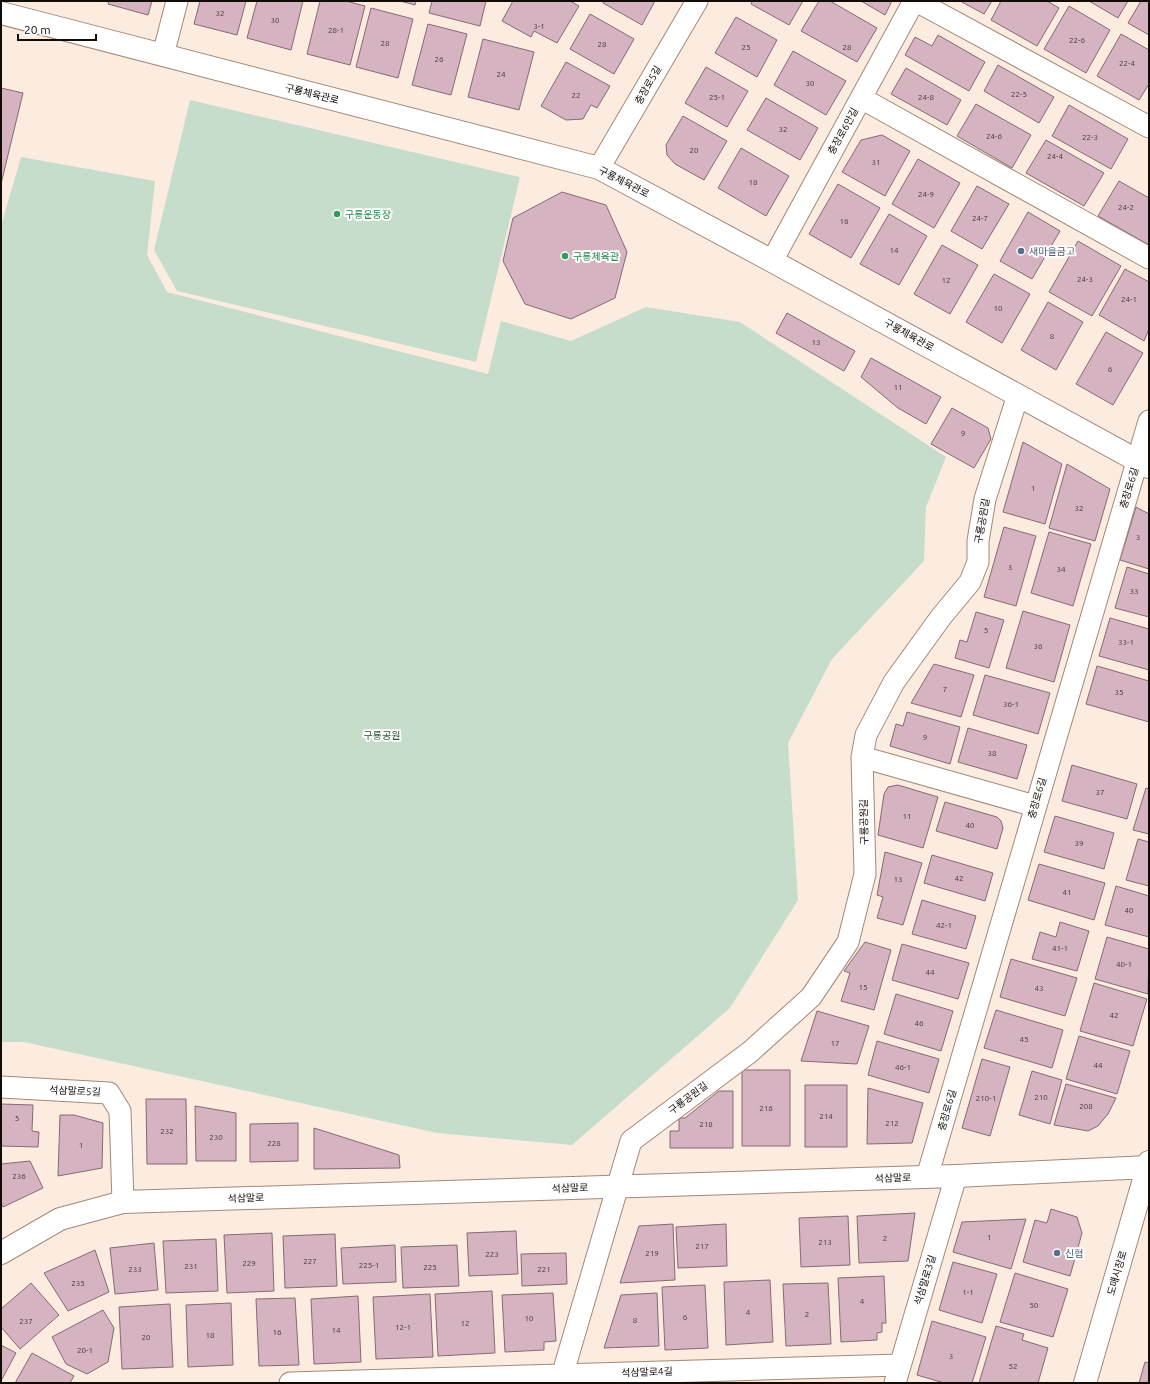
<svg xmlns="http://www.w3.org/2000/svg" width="1150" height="1384" viewBox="0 0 1150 1384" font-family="Ubuntu,'Noto Sans KR',sans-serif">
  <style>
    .green { fill: #c6ddcc }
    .building { fill: #d6b3c0; stroke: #856974 }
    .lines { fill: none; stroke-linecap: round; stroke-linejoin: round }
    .street-casing { stroke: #a28978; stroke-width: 23 }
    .secondary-casing { stroke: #a28978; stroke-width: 24 }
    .street { stroke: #fff; stroke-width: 21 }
    .secondary { stroke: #fff; stroke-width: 22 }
    .leisure-dot { fill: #2e9e5b; stroke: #fcfcfc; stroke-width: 1.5 }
    .service-dot { fill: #5c6f8a; stroke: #fcfcfc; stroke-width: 1.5 }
    .labels { text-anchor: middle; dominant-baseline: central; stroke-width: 4; stroke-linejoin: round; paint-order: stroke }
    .number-label { font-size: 8px; fill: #443534 }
    .street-label { font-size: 10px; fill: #130b05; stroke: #fcfcfc }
    .leisure-label { font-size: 10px; fill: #27864d; stroke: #fcfcfc; text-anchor: start }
    .service-label { font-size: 10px; fill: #4e5e75; stroke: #fcfcfc; text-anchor: start }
    .park-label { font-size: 10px; fill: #275637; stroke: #fcfcfc }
  </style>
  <rect width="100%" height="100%" fill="#fcece0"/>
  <path class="green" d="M190,100L520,177L476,362L177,291L154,250Z
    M21,157L155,181L147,255L167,292L488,374L501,321L571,341L646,307L740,322L946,457L926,507L924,561L832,659L788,743L798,900L730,1008L572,1145L437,1133L24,1042H1V226Z"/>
  <path class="building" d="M109,1H152L148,15L108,4Z
    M200,1H246L237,35L194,24Z
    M257,1H303L291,50L247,38Z
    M320,1H346L365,6L350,65L307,54Z
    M400,1H416L415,5Z
    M432,1H486L480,26L429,13Z
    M513,1H570L579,6L557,43L534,31L531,37L502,21Z
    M604,1H655L642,25L603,3Z
    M752,1H803L789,25L751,4Z
    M819,1H830L877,28L857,62L801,31Z
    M861,1H892L885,15Z
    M960,1H992L984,14Z
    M1001,1H1047L1059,8L1037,46L991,20Z
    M1089,1H1128L1118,18Z
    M1141,1H1149V35L1128,23Z
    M1069,6L1110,30L1086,73L1044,49Z
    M371,8L413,19L398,78L356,67Z
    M590,14L634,39L614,74L570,49Z
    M736,17L777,40L757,77L715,53Z
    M428,24L467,34L451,95L412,85Z
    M1121,34L1149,50V84L1139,100L1097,76Z
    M938,35L985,62L969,91L905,55L915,37L932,46Z
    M483,39L534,52L519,110L468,97Z
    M793,51L846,81L826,115L774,85Z
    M566,62L610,86L597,108L591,105L583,119L566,120L541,106Z
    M998,65L1054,97L1039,123L984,91Z
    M706,67L748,91L727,127L685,103Z
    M906,68L961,100L947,125L891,94Z
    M1,88L23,93L1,184Z
    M766,98L818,128L800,160L747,130Z
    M976,104L1031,135L1012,168L957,136Z
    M1069,105L1128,139L1111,169L1052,136Z
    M683,116L727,141L704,180L675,164L667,155L666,145Z
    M882,135L910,151L885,196L842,172L861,140Z
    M1046,140L1104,173L1084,206L1026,173Z
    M741,148L789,176L766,216L718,188Z
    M918,159L960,183L934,228L892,204Z
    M1119,181L1149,198V245L1098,216Z
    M838,184L880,208L851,258L809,234Z
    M977,186L1009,204L982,249L951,231Z
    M562,192L606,205L627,252L615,298L571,319L525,304L503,261L513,218Z
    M1028,212L1060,231L1032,279L1000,261Z
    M889,214L927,236L899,285L860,264Z
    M1078,241L1121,266L1092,316L1049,292Z
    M942,245L978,265L950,314L914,294Z
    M1125,269L1149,282V329L1144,341L1099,315Z
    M994,274L1030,294L1002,343L966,322Z
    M1048,302L1083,322L1056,370L1021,350Z
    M787,313L855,351L844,371L776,333Z
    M1106,332L1143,353L1113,405L1076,384Z
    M871,358L941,397L926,424L898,408L861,377Z
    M952,408L988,428L991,439L974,468L931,444Z
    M1023,442L1062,464L1045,524L1003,512Z
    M1067,464L1110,489L1095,541L1049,528Z
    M1136,507L1149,514V569L1120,560Z
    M1004,527L1036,536L1016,606L984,597Z
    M1049,532L1091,544L1073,606L1031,593Z
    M1127,567L1149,574V617L1115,608Z
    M1023,611L1070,625L1054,682L1006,668Z
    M976,612L1004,620L989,668L955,658L960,640L967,642Z
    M1110,618L1149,629V670L1099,656Z
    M934,664L974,675L961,717L911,703Z
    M1097,666L1149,681V722L1086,704Z
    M985,675L1050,693L1038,734L973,715Z
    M907,712L960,727L950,764L890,746L896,724L903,726Z
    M968,728L1027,745L1017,779L958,762Z
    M1072,765L1137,784L1127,819L1062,801Z
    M898,785L938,797L923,848L878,835L884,794L888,787Z
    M1146,788L1149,789V834L1133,830Z
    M945,802L997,817L1001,821L1003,828L997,849L936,831Z
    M1055,816L1114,833L1104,869L1044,852Z
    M1138,839L1149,842V886L1126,880Z
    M885,852L922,863L903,925L877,918L883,897L877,895Z
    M932,855L993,873L985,901L924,883Z
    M1039,864L1105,883L1094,920L1028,900Z
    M1116,886L1149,896V937L1105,925Z
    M922,900L976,916L966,949L912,934Z
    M1060,922L1089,931L1077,971L1032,959L1040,932L1056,937Z
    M1107,937L1149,949L1148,994L1095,979Z
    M865,942L891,950L874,1010L841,1001L850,973L844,971Z
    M902,944L969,963L958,999L892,980Z
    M1011,959L1077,978L1065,1016L1000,997Z
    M1094,983L1147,999L1133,1046L1080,1031Z
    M896,994L953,1011L941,1051L884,1034Z
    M996,1010L1063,1030L1052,1068L984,1048Z
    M817,1011L869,1026L857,1064L801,1061Z
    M1079,1036L1130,1051L1117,1094L1066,1079Z
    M877,1041L939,1059L929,1093L868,1075Z
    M982,1059L1010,1067L990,1136L962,1128Z
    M742,1070H790V1146H742Z
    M1032,1071L1062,1080L1050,1124L1019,1115Z
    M1066,1084L1116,1098L1108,1114L1098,1126L1088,1131L1054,1125Z
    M805,1085H847V1147H805Z
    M868,1088L923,1103L912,1143L867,1144Z
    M719,1091H733V1148H670V1131H679V1118H685Z
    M146,1099H186L187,1164H147Z
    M1,1104L33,1105L32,1131L39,1132L38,1147L1,1146Z
    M195,1106L236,1113V1161H196Z
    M60,1115H74L103,1123L102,1168L58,1176Z
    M298,1123V1161L250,1162V1124Z
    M314,1128L399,1155L400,1168L314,1169Z
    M30,1161L43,1188L3,1207L1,1203V1164Z
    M1051,1209L1077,1217L1082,1233L1070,1276L1023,1262L1035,1220L1047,1223Z
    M915,1213L908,1261L859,1263L857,1216Z
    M848,1216L850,1265L801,1267L799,1218Z
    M1026,1219L1011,1269L953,1252L962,1222Z
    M673,1224L675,1280L620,1283L639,1226Z
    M726,1224L727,1266L678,1268L676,1227Z
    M516,1231L518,1274L469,1276L467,1233Z
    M272,1233L274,1291L227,1293L224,1235Z
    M335,1234L337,1286L285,1288L283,1236Z
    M216,1239L218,1291L166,1293L163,1241Z
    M154,1243L158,1290L115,1294L110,1248Z
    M395,1245L396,1282L343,1284L341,1248Z
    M457,1245L459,1286L403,1288L401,1247Z
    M95,1250L109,1292L68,1311L44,1273Z
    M566,1253L567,1284L522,1286L521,1254Z
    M953,1262L997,1274L982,1323L939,1310Z
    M1015,1273L1068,1289L1053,1337L1000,1322Z
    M884,1276L886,1323H882V1332L877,1333V1340L841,1342L838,1278Z
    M770,1280L773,1342L726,1345L724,1282Z
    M31,1283L59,1315L20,1349L1,1327V1309Z
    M828,1283L831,1344L786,1346L783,1284Z
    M705,1285L708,1348L665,1350L662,1287Z
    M492,1291L495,1353L438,1356L435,1294Z
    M553,1293L556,1341L544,1342V1350L505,1352L502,1295Z
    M657,1293L659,1346L604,1348L621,1295Z
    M430,1294L433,1357L376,1359L373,1297Z
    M358,1296L361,1362L314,1364L311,1299Z
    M295,1298L299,1365L259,1366L256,1299Z
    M231,1303L233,1365L188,1367L186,1305Z
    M170,1304L173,1367L122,1369L119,1307Z
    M103,1310L114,1328L108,1362L87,1374L66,1364L52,1337Z
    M932,1321L986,1337L972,1383H944L917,1375Z
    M996,1326L1024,1334L1022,1340L1048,1348L1038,1383H979Z
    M1,1345L16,1353L1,1381Z
    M32,1353L74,1376L70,1383H15Z
    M1145,1362L1149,1363V1383H1139Z"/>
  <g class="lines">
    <g class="street-casing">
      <path id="street" d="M916,1L1149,127
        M163,55L177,1
        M861,98L1149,258
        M599,168L697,1
        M772,261L914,1
        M862,757L1035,806
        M1,1087L109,1093L120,1111L123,1202
        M927,1177L1149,421
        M290,1383L900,1365
        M560,1383L631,1141L750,1052L811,997L848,942L865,874L862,757L866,735L894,682L941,617L970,582L978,562V541L985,499L1018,395
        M895,1383L956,1176"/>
    </g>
    <g class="secondary-casing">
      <path id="secondary" d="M1,13L599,168L772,261L1149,467
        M1,1253L60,1219L123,1202L956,1176L1149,1167
        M1085,1383L1149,1162"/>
    </g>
    <use href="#street" class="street"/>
    <use href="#secondary" class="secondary"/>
  </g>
  <g class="leisure-dot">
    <circle cx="337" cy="214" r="4"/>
    <circle cx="565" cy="256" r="4"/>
  </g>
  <g class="service-dot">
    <circle cx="1021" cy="251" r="4"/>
    <circle cx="1057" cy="1253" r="4"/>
  </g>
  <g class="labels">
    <g class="number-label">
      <text x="220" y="13">32</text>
      <text x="275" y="20">30</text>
      <text x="539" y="26">3-1</text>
      <text x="336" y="30">28-1</text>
      <text x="1077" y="40">22-6</text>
      <text x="385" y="43">28</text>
      <text x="602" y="44">28</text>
      <text x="746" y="47">25</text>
      <text x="847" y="47">28</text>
      <text x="439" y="59">26</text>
      <text x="1127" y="63">22-4</text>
      <text x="501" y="74">24</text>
      <text x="810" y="83">30</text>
      <text x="1019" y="94">22-5</text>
      <text x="576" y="95">22</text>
      <text x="717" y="97">25-1</text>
      <text x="926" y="97">24-8</text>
      <text x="783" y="129">32</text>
      <text x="994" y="136">24-6</text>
      <text x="1090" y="137">22-3</text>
      <text x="694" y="150">20</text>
      <text x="1055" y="156">24-4</text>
      <text x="876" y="162">31</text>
      <text x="753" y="182">18</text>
      <text x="926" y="194">24-9</text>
      <text x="1126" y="207">24-2</text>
      <text x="980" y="218">24-7</text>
      <text x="844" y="221">16</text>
      <text x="894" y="250">14</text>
      <text x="1085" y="279">24-3</text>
      <text x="946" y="280">12</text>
      <text x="1129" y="299">24-1</text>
      <text x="998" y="308">10</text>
      <text x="1052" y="336">8</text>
      <text x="816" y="342">13</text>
      <text x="1110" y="369">6</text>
      <text x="898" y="387">11</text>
      <text x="963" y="433">9</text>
      <text x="1033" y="488">1</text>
      <text x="1079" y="508">32</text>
      <text x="1138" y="537">3</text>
      <text x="1010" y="567">3</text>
      <text x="1061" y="569">34</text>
      <text x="1134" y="591">33</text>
      <text x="986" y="630">5</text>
      <text x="1126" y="642">33-1</text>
      <text x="1038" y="646">36</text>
      <text x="945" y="689">7</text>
      <text x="1119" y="692">35</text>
      <text x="1011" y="704">36-1</text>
      <text x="925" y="737">9</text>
      <text x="992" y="753">38</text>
      <text x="1100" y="792">37</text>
      <text x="907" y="816">11</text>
      <text x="970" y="825">40</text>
      <text x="1079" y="843">39</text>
      <text x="959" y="878">42</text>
      <text x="898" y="879">13</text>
      <text x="1067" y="892">41</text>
      <text x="1129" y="910">40</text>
      <text x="944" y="925">42-1</text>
      <text x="1060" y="948">41-1</text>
      <text x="1124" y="964">40-1</text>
      <text x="930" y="972">44</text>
      <text x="863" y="987">15</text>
      <text x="1039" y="988">43</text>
      <text x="1114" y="1015">42</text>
      <text x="919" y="1023">46</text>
      <text x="1024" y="1039">45</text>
      <text x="835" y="1043">17</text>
      <text x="1098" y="1065">44</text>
      <text x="903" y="1067">46-1</text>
      <text x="1041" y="1097">210</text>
      <text x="986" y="1098">210-1</text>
      <text x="1086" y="1106">208</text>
      <text x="766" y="1108">216</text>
      <text x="826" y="1116">214</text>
      <text x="17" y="1118">5</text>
      <text x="892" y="1123">212</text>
      <text x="706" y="1124">218</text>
      <text x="167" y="1131">232</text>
      <text x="216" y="1137">230</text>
      <text x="274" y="1143">228</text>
      <text x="81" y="1145">1</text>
      <text x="19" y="1176">236</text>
      <text x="989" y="1237">1</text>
      <text x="885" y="1238">2</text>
      <text x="825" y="1242">213</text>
      <text x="702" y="1246">217</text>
      <text x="652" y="1253">219</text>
      <text x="492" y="1254">223</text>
      <text x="310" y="1261">227</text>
      <text x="249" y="1263">229</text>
      <text x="369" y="1265">225-1</text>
      <text x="191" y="1266">231</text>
      <text x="430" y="1267">225</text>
      <text x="135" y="1269">233</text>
      <text x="544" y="1269">221</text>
      <text x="78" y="1283">235</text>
      <text x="968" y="1292">1-1</text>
      <text x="862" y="1301">4</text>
      <text x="1034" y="1305">50</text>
      <text x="748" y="1312">4</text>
      <text x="807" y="1314">2</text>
      <text x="685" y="1317">6</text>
      <text x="529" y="1318">10</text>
      <text x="635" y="1320">8</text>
      <text x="26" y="1321">237</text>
      <text x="465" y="1323">12</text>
      <text x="403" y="1327">12-1</text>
      <text x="336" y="1330">14</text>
      <text x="277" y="1332">16</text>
      <text x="210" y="1335">18</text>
      <text x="146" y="1337">20</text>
      <text x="85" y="1350">20-1</text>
      <text x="951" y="1356">3</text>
      <text x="1013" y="1366">52</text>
    </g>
    <g class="street-label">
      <text transform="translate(648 85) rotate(-60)">충장로5길</text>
      <text transform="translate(312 94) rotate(14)">구룡체육관로</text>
      <text transform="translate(843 131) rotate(-61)">충장로6안길</text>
      <text transform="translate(624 182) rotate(27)">구룡체육관로</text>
      <text transform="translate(909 335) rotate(29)">구룡체육관로</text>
      <text transform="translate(1129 488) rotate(-73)">충장로6길</text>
      <text transform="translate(982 521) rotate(-80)">구룡공원길</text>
      <text transform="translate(1037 798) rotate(-74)">충장로6길</text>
      <text transform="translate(864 822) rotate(-91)">구룡공원길</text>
      <text transform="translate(75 1091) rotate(3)">석삼말로5길</text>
      <text transform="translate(688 1098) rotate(-37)">구룡공원길</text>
      <text transform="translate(947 1110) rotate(-74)">충장로6길</text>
      <text transform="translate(893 1178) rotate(-2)">석삼말로</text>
      <text transform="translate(570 1188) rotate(-2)">석삼말로</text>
      <text transform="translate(246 1198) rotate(-2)">석삼말로</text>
      <text transform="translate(1117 1273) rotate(-74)">도매시장로</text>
      <text transform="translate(925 1280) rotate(-73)">석삼말로3길</text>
      <text transform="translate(647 1372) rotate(-2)">석삼말로4길</text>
    </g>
    <g class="leisure-label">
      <text x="345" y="214">구룡운동장</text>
      <text x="573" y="256">구룡체육관</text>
    </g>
    <g class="service-label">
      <text x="1029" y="251">새마을금고</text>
      <text x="1065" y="1253">신협</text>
    </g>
    <g class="park-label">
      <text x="382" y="735">구룡공원</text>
    </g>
  </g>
  <rect width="1150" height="1384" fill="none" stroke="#130b05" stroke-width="4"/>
  <path d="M18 34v6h78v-6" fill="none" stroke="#130b05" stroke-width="2"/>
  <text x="24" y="34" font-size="12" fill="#130b05" stroke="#fcfcfc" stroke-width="3" paint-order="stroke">20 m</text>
</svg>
